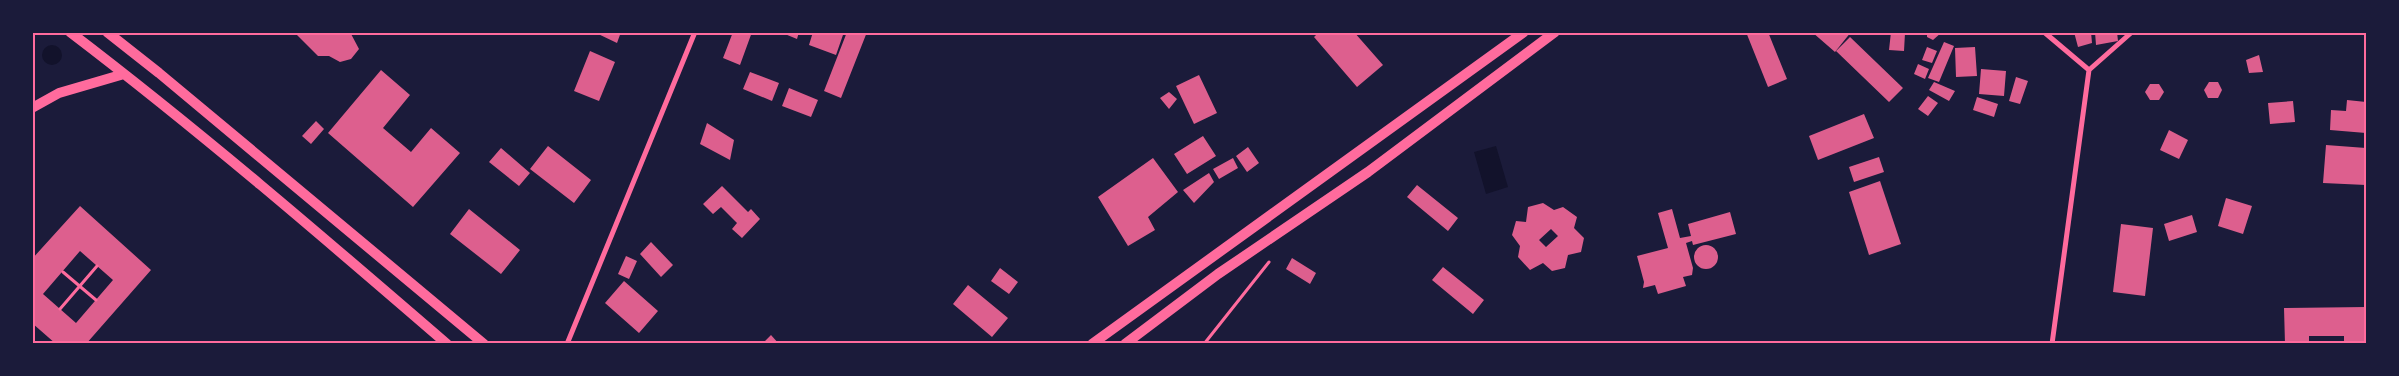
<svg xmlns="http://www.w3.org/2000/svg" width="2399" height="376" viewBox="0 0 2399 376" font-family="'Archivo Narrow',sans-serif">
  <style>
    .water { fill: #12122b }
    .building { fill: #dd5f8e; fill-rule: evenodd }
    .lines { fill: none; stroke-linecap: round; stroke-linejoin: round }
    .path { stroke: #ff6b9d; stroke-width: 3 }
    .minor { stroke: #ff6b9d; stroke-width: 5 }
    .secondary { stroke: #ff6b9d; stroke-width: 10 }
    .neatline { fill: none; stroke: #ff6b9d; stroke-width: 2 }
  </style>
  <rect width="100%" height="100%" fill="#1b1b3a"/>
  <path class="water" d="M42 55a10 10 0 1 1 20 0a10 10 0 1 1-20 0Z
    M1496,146L1508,187L1486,194L1474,152Z"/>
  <path class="building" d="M294,32H350L359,49L351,59L340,62L329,56H318Z
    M594,32H621L617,43Z
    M733,32H752L740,65L723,58Z
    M780,32H799L797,39Z
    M813,32H844L836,55L809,45Z
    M847,32H867L841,98L824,91Z
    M1319,32H1354L1383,65L1357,87L1314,37Z
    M1746,32H1768L1787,79L1768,87Z
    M1812,32H1851L1835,52Z
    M1891,32L1905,33L1904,51L1889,50Z
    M1927,32H1942L1933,40L1927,37Z
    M2074,32H2091L2092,43L2078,47Z
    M2095,32H2117L2118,41L2096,45Z
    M1850,37L1903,88L1889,102L1836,51Z
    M1944,42L1954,46L1939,82L1928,78Z
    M1927,47L1937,51L1932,63L1922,60Z
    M1975,47L1977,76L1956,77L1955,48Z
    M590,51L615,62L599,101L574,91Z
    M2259,55L2263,72L2249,73L2246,60Z
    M1918,64L1929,69L1925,79L1914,74Z
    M1981,69L2006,71L2004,96L1979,94Z
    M381,70L410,95L383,128L411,152L431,128L460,153L413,207L328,133Z
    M750,72L779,83L772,101L743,89Z
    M1199,75L1217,113L1194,124L1176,86Z
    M2016,77L2028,81L2020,104L2009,101Z
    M1934,82L1955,91L1949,101L1929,90Z
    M2209,82H2218L2222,90L2218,98H2208L2204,90Z
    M2150,84H2159L2164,92L2159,100H2150L2145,92Z
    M789,88L818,100L811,117L782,106Z
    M1169,92L1177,99L1169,109L1160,98Z
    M1928,96L1938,103L1928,116L1918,109Z
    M1977,97L1998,104L1994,117L1973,110Z
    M2347,100L2366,102V133L2330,130L2331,110L2346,111Z
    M2293,101L2295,122L2270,124L2268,103Z
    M1864,114L1874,138L1818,160L1809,136Z
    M316,121L324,129L311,144L302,136Z
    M707,123L734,140L730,160L700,144Z
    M2169,130L2188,140L2179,159L2160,150Z
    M1203,136L1216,156L1187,174L1174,154Z
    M2326,145L2366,148V185L2323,183Z
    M548,146L591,180L574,203L530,169Z
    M1248,147L1259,163L1247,172L1236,156Z
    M501,148L530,173L519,186L489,162Z
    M1879,157L1884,172L1854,182L1849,167Z
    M1153,158L1178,192L1148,217L1155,230L1128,246L1098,197Z
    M1233,158L1238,168L1219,179L1213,169Z
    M1209,173L1214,182L1194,203L1183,190Z
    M1880,181L1901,244L1869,255L1849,192Z
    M1417,185L1458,218L1448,231L1407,197Z
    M722,186L748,212L751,209L760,219L742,238L732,229L737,223L721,207L713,214L703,204Z
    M2226,198L2252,206L2243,234L2218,226Z
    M1543,203L1554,210L1563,207L1577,217L1574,228L1584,238L1581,252L1568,255L1565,268L1552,271L1543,263L1530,270L1518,257L1520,246L1512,235L1516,221L1526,222L1528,207ZM1551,229L1558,236L1546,247L1539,240Z
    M80,206L151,270L86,344H56L32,323V259ZM80,251L113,280L76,323L43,294Z
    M469,209L520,250L501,274L450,234Z
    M1672,209L1680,238L1691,236L1688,224L1730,212L1736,234L1693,245L1692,241L1686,243L1693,268L1692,275L1683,277L1686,286L1658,294L1655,285L1643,288L1644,282L1637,256L1668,248L1658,213Z
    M2192,215L2197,232L2169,241L2164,224Z
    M2121,224L2153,228L2145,296L2113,292Z
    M651,242L673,265L661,277L640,254Z
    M1694 257a12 12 0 1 1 24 0a12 12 0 1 1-24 0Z
    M626,256L637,261L629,279L618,274Z
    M1292,258L1316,273L1310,284L1286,269Z
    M1443,267L1484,300L1473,314L1432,280Z
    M1000,268L1018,282L1009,294L991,281Z
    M624,281L658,311L639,333L605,303Z
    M968,285L1008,318L992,337L953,304Z
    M2366,307V344H2344V336H2309V344H2285L2284,308Z
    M771,335L779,344H762Z"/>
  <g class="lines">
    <path class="path" d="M63,272L96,300
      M60,309L97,266
      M1204,344L1269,262"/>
    <path class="minor" d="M2044,32L2089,70
      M567,344L695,32
      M2052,344L2089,70L2132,32"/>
    <path class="secondary" d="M70,32C200,131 323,237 447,344
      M107,32L159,73L484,344
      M32,108L59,93L124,74
      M1092,344L1524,32
      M1125,344L1218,274L1368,172L1555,32"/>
  </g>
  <rect width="2399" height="376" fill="none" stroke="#1b1b3a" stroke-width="68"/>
  <rect x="34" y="34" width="2331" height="308" class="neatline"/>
</svg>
